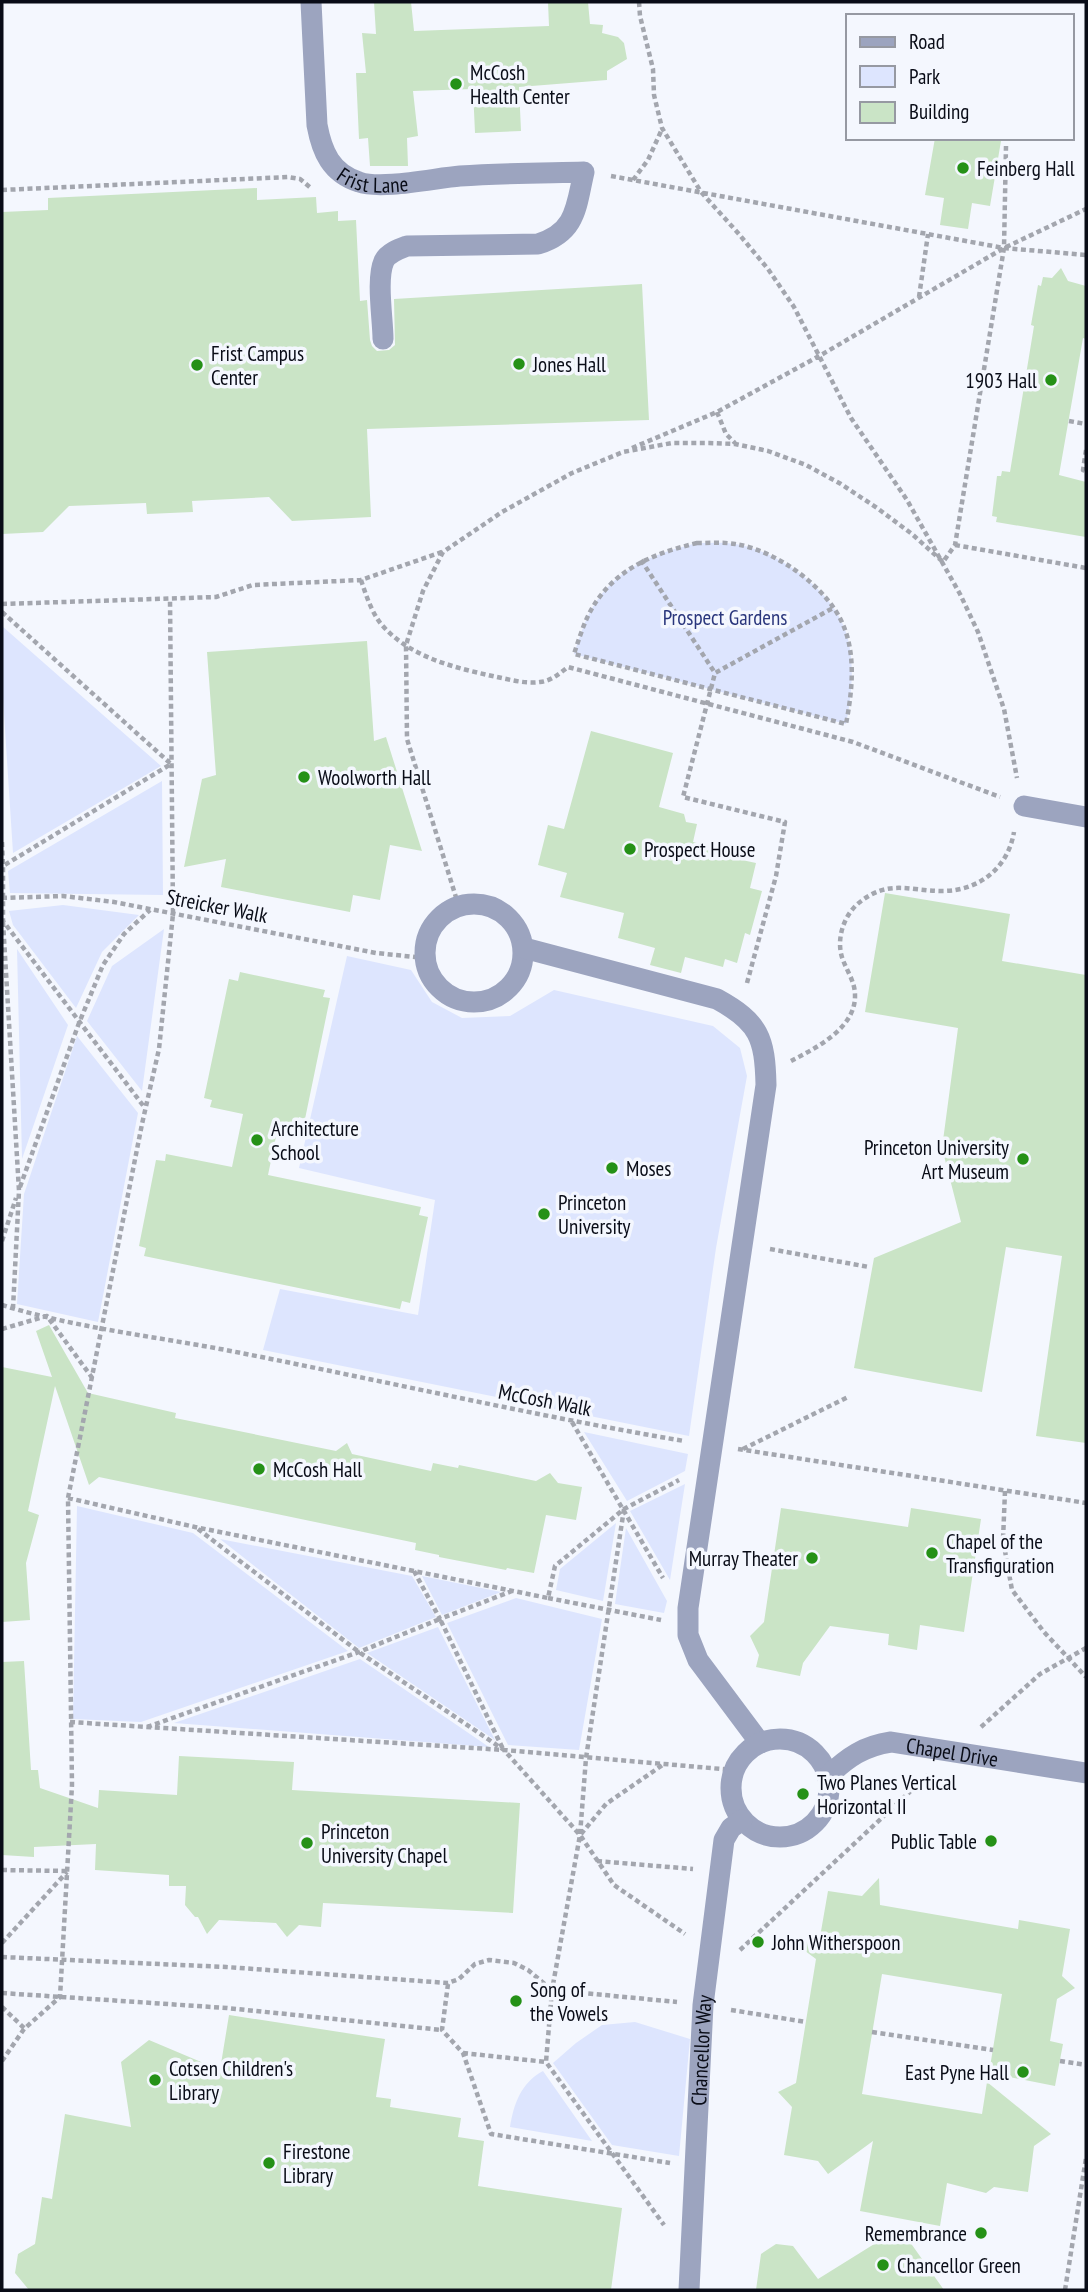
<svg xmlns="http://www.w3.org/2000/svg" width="1088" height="2292" viewBox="0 0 1088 2292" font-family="'PT Sans Narrow',sans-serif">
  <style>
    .green { fill: #dde5fe }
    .building { fill: #cae4c6 }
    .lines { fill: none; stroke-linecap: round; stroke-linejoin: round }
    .path { stroke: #a3a6ae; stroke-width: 4.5; stroke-dasharray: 5 3.5; stroke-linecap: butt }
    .minor { stroke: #9ca4bf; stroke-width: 21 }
    .poi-dot { fill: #259117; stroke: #f4f7fe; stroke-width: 2.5 }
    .labels { text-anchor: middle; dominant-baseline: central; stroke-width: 7; stroke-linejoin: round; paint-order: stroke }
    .poi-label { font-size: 21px; fill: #090c17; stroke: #f4f7fe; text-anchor: start }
    .street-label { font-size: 21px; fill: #090c17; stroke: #f4f7fe }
    .park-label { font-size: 21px; fill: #2a367c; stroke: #f4f7fe }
  </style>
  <rect width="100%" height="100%" fill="#f4f7fe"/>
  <path class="green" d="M697,543C709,543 723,542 735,544C776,550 829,588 844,627C856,657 852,693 846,724L574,654C578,642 582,629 587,618C609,571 651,554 697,543Z
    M2,626L161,766L13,853L2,683Z
    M162,781L163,895L10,893L8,871Z
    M63,905L139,915L102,952L76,1008L13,925L9,911Z
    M164,929L142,1091L87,1021L112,966Z
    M17,949L68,1025L22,1159Z
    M347,956L411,970L432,1002L462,1018L510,1016L554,990L713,1026L740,1048L747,1076L716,1248L689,1436L263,1350L280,1289L418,1315L435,1200L299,1168Z
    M77,1036L138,1113L98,1322L17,1304L24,1194Z
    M584,1432L688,1454L685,1471L627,1501Z
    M685,1484L670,1580L630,1511Z
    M77,1506L193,1533L348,1651L141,1722L73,1719Z
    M616,1523L603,1601L556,1590L560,1569Z
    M626,1528L667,1601L664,1613L615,1604Z
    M220,1539L412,1576L436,1617L359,1648Z
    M422,1576L501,1592L442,1615Z
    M516,1598L602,1619L579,1750L508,1745L447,1623Z
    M438,1627L495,1740L367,1653Z
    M360,1659L489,1747L174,1723Z
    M635,2022L690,2039L679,2156L612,2145L553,2063L576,2043L602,2025Z
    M543,2071L592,2141L510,2127C514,2103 521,2083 543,2071Z"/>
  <path class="building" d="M374,2H411L414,31L549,26L548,2H588L590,24L603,25L602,33L618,37L624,43L627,59L607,71V80L519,87L521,131L475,133L473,89L413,91L418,136L407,138L408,166H370L368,138L359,139L356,73H366L362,33L376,34Z
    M935,138H985L1001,141L990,206L972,203L968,229L940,225L944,198L925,195Z
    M257,188V200L316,197L317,213L338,211V221L356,220L360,301L367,300L370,340L372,346L377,351L389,350L395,345L394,299L642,284L649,420L367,429L371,517L292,521L269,497L192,501L193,512L147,514L146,503L69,506L43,532L2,534V212L48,210V198Z
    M1061,268L1068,281L1086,286V339L1083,338L1059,475L1086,482V537L996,522L997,517L992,516L997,476H1001L1002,471L1010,472L1034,326L1031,325L1038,285L1041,286L1043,277L1052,278Z
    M367,641L374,741L386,737L422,851L390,845L380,900L353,895L350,912L221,887L226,859L184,867L202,779L216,775L207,652Z
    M591,731L673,753L659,807L684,814L686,822L697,824L693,842L744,855L742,860L756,863L750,888L762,891L750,935L745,933L737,963L725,959L723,967L685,957L681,973L650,965L655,948L618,938L624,913L560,897L567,873L538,865L548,825L564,829Z
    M885,893L1010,914L1002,961L1086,975V1443L1036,1436L1062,1256L1006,1247L982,1392L854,1368L874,1258L961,1222L942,1148L958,1028L865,1012Z
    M240,972L325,990L323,997L330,998L305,1119L299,1117L297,1125L279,1122L268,1175L421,1207L419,1215L428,1217L410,1303L402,1301L400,1309L144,1256L146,1248L139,1246L156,1160L165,1161L166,1154L232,1167L243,1114L210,1107L212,1100L204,1098L229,979L238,981Z
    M49,1325L88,1393L176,1413L175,1418L336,1451L347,1443L352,1454L431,1471L433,1463L458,1468L459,1465L536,1481L550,1473L558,1483L582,1487L576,1520L546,1515L534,1573L507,1568L506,1570L439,1557V1555L415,1550L416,1543L99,1477L89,1485L55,1386L28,1511L39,1515L26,1563L30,1620L2,1622V1367L52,1377L36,1331Z
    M781,1508L908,1527L911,1508L981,1519L964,1632L920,1625L917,1650L888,1645L889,1634L830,1626L803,1663L800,1676L756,1667L759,1655L750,1636L764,1622Z
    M24,1661L31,1770H38L40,1788L98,1808L99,1790L177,1795L179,1756L294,1762L292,1790L520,1803L513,1913L323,1903L321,1927L299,1925L287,1937L276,1923L219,1920L207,1934L198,1917H195L185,1905L186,1886H169V1875L95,1870L96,1844L34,1847V1857L2,1855V1662Z
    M879,1878L880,1905L1018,1929L1019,1920L1070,1929L1062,1976L1075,1988L1057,1999L1050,2041L1063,2044L1055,2086L989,2073L1002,1994L882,1974L862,2094L982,2114L987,2082L1051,2134L1034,2146L1028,2192L994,2187L986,2193L947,2183L940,2226L860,2211L873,2141L828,2174L818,2161L784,2155L792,2107L778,2092L796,2083L816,1959L797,1945L820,1937L828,1891L862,1896Z
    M229,2015L385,2039L376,2097L391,2099L390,2107L461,2118L458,2137L484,2141L478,2186L622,2208L611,2290H29L15,2273L18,2254L35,2244L42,2197L52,2199L65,2114L131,2127L121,2062L149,2040L220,2070Z
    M900,2228L944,2290H756L761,2254L776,2244L793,2246L818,2279Z"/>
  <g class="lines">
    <path class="path" d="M639,2L640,16L653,69L654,95L662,128L701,192L738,233L768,269L794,307L851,418L907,500L960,594L978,632L1004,709L1017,778
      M611,176L1004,248L1086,255
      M633,180L648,160L662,129
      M2,190L288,177L300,179L312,189
      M919,297L928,234
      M717,412L726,434L735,443
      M1069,421L1086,424
      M632,448L717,412L821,355L1004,248L1086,209
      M1086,450L1083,470L1086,471
      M697,543C709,543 723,542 735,544C776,550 829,588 844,627C856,657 852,693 846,724L574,654C578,642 582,629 587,618C609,571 651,554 697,543Z
      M955,545L1086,568
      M641,560L715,673
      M361,580C366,595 371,611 381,624C410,658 456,668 497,677C511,680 526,684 540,682C551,681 559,674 568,667L853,742L1000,797
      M2,604L216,597L253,585L361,580L442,552
      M2,612L171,764L3,866V921L145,1108
      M2,842L3,866
      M2,898L63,896L114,902L376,953L425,958
      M459,907L407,739L406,645L423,591L443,552L502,512L572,473L623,452L672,443H709L735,444L768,451L806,465L841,484L877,508L912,534L943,562L955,545L1004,248L1006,146
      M3,922L19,1191L13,1308
      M747,983L776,876L785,822L683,797L715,673L833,608
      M791,1061C816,1048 856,1028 855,995C855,982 847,971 843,960C835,940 844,914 860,902C889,879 910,891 942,891C979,891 1008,868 1014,832
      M20,1187L79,1023L103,965L124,934L150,910
      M2,1241L16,1198
      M770,1249L869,1267
      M2,1305C79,1329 162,1337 241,1353C389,1382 536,1416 684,1441
      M2,1329L47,1316L93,1379
      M572,1422L663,1578
      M738,1449L1086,1503
      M743,1449L848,1397
      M1005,1491L1003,1540L1012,1590L1044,1632L1086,1677
      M68,1498L195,1527L548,1598L555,1566L624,1509L679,1480
      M624,1509L586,1758L580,1835L552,1990L546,2062L664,2225
      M198,1529L359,1652L504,1750L580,1835L614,1885L685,1934
      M414,1571L440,1619L512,1591
      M548,1598L661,1620
      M70,1722L504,1750L733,1770
      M147,1727L359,1652L440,1619L503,1749
      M981,1727L1040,1674L1086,1648
      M581,1834L606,1804L664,1764
      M597,1861L693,1869
      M2,1870L67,1871
      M2,1943L67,1872
      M740,1950L928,1775
      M2,1957L226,1967L448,1983L459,1979L475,1964L489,1960L514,1963L528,1970L552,1990L677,2002
      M448,1984L442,2030L463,2053L491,2134L670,2163
      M2,1993L227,2008L442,2030
      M2,2007L24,2028
      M731,2010L806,2022
      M872,2032L993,2050
      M463,2053L546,2062
      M2,2061L24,2029L60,1997L72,1785L68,1498L142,1124L159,1049L173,914L170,599
      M1060,2061L1086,2065
      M1065,2290L1086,2158"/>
    <g class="minor">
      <path id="s1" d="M311,2L317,125C322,152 331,173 359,182C381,190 435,178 460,176C501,173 543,173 584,172C576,206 577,232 538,244L407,246C399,249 388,253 384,261C376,279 383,319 383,339"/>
      <path d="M1024,806L1086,817"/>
      <circle cx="474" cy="953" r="49"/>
      <path d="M524,948L717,999C759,1022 765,1038 766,1085L688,1608V1635L698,1660L760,1743"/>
      <circle cx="780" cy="1788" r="49"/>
      <path id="s2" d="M828,1776C848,1757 864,1746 891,1742L1086,1773"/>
      <path id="s3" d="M689,2290L703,2005L724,1840L731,1828L742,1820"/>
    </g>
  </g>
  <g class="poi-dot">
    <circle cx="456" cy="84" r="7"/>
    <circle cx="963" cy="168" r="7"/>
    <circle cx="519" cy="364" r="7"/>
    <circle cx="197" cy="365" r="7"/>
    <circle cx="1051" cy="380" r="7"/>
    <circle cx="304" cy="777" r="7"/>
    <circle cx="630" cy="849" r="7"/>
    <circle cx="257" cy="1140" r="7"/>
    <circle cx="1023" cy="1159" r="7"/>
    <circle cx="612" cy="1168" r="7"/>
    <circle cx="544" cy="1214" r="7"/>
    <circle cx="259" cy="1469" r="7"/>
    <circle cx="932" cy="1553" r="7"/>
    <circle cx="812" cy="1558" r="7"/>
    <circle cx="803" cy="1794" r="7"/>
    <circle cx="991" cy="1841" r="7"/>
    <circle cx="307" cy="1843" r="7"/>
    <circle cx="758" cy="1942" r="7"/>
    <circle cx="516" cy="2001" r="7"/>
    <circle cx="1023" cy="2072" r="7"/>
    <circle cx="155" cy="2080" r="7"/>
    <circle cx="269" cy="2163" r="7"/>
    <circle cx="981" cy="2233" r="7"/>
    <circle cx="883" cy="2265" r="7"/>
  </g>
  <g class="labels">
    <g class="poi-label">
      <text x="470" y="72">McCosh<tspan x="470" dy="24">Health Center</tspan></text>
      <text x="977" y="168">Feinberg Hall</text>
      <text x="211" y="353">Frist Campus<tspan x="211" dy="24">Center</tspan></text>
      <text x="533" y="364">Jones Hall</text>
      <text x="1037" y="380" text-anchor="end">1903 Hall</text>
      <text x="318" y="777">Woolworth Hall</text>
      <text x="644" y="849">Prospect House</text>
      <text x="271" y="1128">Architecture<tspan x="271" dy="24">School</tspan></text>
      <text x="1009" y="1147" text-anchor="end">Princeton University<tspan x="1009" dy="24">Art Museum</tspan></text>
      <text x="626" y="1168">Moses</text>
      <text x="558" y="1202">Princeton<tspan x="558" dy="24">University</tspan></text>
      <text x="273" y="1469">McCosh Hall</text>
      <text x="946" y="1541">Chapel of the<tspan x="946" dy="24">Transfiguration</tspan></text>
      <text x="798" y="1558" text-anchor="end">Murray Theater</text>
      <text x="817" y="1782">Two Planes Vertical<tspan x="817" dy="24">Horizontal II</tspan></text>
      <text x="321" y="1831">Princeton<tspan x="321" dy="24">University Chapel</tspan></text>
      <text x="977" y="1841" text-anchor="end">Public Table</text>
      <text x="772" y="1942">John Witherspoon</text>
      <text x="530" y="1989">Song of<tspan x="530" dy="24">the Vowels</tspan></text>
      <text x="169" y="2068">Cotsen Children's<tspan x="169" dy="24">Library</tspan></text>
      <text x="1009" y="2072" text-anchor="end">East Pyne Hall</text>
      <text x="283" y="2151">Firestone<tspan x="283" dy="24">Library</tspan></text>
      <text x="967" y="2233" text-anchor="end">Remembrance</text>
      <text x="897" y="2265">Chancellor Green</text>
    </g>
    <g class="street-label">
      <text stroke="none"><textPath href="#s1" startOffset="212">Frist Lane</textPath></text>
      <text transform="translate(217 906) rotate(11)">Streicker Walk</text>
      <text transform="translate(545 1400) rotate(11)">McCosh Walk</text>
      <text stroke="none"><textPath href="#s2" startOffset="135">Chapel Drive</textPath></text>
      <text stroke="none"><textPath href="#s3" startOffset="240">Chancellor Way</textPath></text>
    </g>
    <g class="park-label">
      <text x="725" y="617">Prospect Gardens</text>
    </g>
  </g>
  <rect width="1088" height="2292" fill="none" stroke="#090c17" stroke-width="7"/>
  <rect x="846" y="14" width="228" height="126" fill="#f4f7fe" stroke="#9699a2" stroke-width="2"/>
  <rect x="860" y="37" width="35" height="10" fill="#9ca4bf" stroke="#9699a2" stroke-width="2"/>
  <text x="909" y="49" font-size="21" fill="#090c17">Road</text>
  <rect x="860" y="66" width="35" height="21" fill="#dde5fe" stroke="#9699a2" stroke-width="2"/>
  <text x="909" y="84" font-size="21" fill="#090c17">Park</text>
  <rect x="860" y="102" width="35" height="21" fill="#cae4c6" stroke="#9699a2" stroke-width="2"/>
  <text x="909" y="119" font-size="21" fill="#090c17">Building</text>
</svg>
